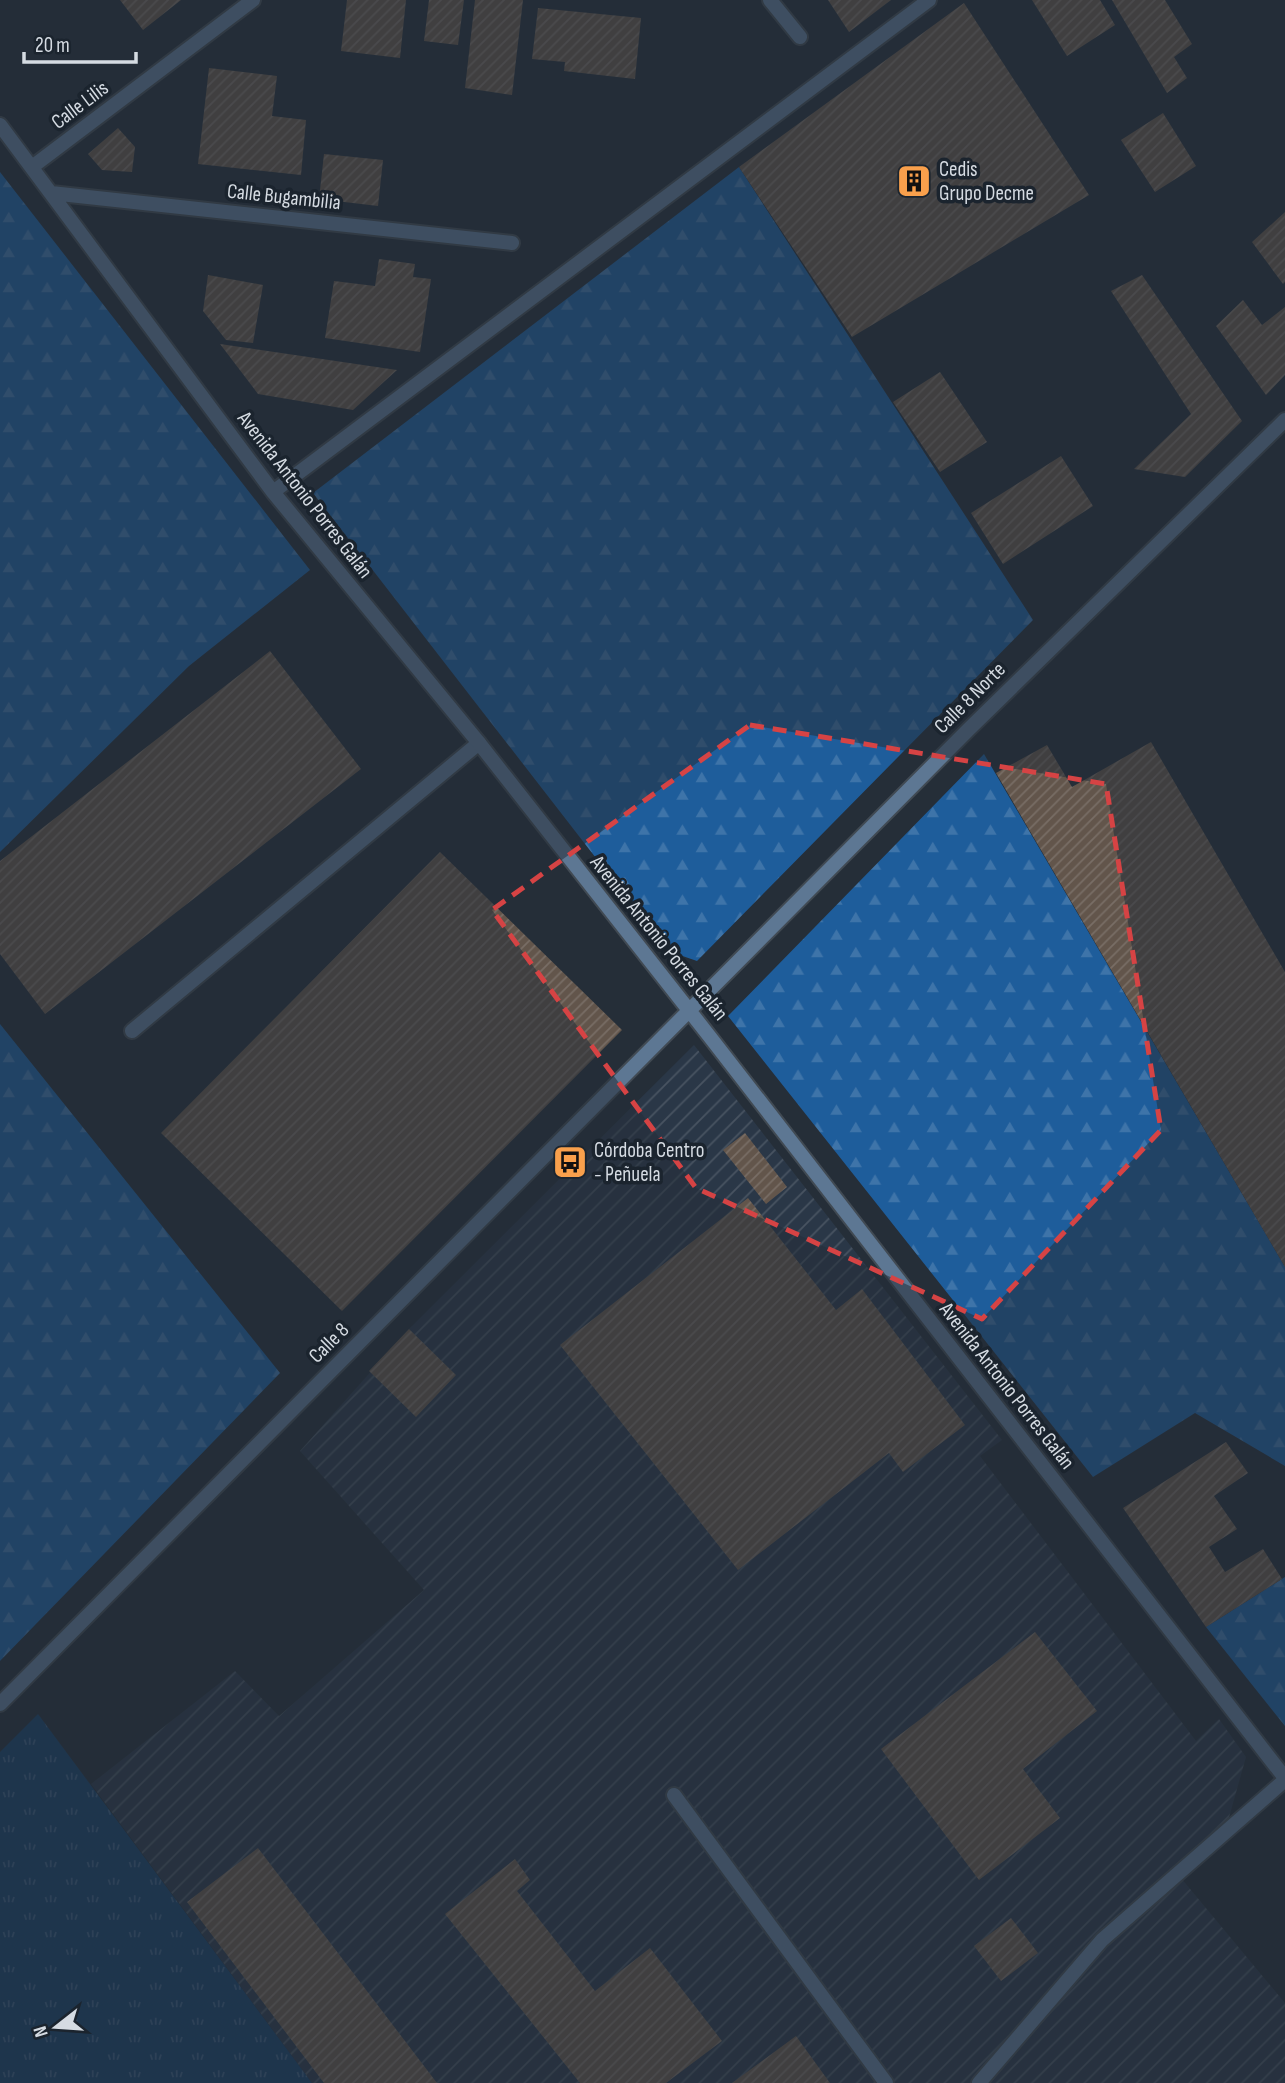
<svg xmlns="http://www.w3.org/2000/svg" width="1285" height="2083" viewBox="0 0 1285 2083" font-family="'Sofia Sans Condensed',sans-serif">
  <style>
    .industrial { fill: url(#industrial-furrows) }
    .grass { fill: url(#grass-tufts) }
    .forest { fill: url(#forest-firs) }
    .building { fill: url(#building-hatch) }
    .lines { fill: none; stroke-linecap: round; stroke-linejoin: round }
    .lane-casing { stroke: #414a53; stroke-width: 18 }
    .street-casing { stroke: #414a53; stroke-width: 18 }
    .lane { stroke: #5d7793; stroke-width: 14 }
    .street { stroke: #5d7793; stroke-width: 14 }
    .marked { fill: none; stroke: #d64344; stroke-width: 5; stroke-dasharray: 14 9; stroke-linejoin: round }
    .labels { text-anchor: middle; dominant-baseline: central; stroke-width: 7; stroke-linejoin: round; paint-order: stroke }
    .street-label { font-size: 21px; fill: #d5dbe2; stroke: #1b242e }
    .poi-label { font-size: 21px; fill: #d5dbe2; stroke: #1b242e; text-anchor: start }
  </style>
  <defs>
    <pattern id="industrial-furrows" width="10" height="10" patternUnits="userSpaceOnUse" patternTransform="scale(1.75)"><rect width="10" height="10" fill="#2a3747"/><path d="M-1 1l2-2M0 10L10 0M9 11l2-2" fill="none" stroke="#485361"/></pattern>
    <pattern id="grass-tufts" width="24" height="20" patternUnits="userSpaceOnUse" patternTransform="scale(1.75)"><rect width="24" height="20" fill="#183e65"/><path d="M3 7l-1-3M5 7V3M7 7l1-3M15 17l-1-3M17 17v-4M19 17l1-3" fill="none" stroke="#39597b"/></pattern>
    <pattern id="forest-firs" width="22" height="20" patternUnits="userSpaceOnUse" patternTransform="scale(1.75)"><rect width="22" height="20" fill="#1e5d9b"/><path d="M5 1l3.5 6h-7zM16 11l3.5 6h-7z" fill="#3e74a9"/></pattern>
    <pattern id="building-hatch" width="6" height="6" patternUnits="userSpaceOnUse" patternTransform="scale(1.75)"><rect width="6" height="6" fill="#62554b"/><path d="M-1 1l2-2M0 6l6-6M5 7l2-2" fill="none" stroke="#786d65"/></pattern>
  </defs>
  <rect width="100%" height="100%" fill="#252e38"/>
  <path class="industrial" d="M694,1045L1002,1440L980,1456L1196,1741L1219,1719L1246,1757L1228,1821L1209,1846L1176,1872L1285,2003V2083H312L91,1784L235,1671L279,1716L424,1590L300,1451L409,1329Z"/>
  <path class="grass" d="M38,1714L312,2083H0V1752Z"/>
  <path class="forest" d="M739,167L1033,620L697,961L668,951L313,493Z
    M0,172L310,570L189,666L0,852Z
    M984,754L1285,1267V1466L1195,1413L1093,1477L728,1016Z
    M0,1024L280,1373L0,1661Z
    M1285,1577V1726L1206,1627Z"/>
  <path class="building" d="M120,0H181L143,30Z
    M347,0H406L400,58L341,51Z
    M429,0H464L458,45L424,41Z
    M475,0H523L512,95L465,88Z
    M828,0H891L849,32Z
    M1032,0H1100L1115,25L1067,56Z
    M1112,0H1165L1192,44L1174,57L1187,78L1167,93Z
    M964,3L1089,195L852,337L739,167Z
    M538,8L641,18L635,79L564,71L565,62L532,59Z
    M209,68L277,76L272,116L306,120L301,175L198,164Z
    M1163,113L1196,166L1155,192L1121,140Z
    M118,128L135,147L132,172L102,170L88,154Z
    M324,154L383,160L378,206L319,199Z
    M1285,212V282L1283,284L1252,242Z
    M379,259L415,264L413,277L431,279L420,352L325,338L334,281L375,286Z
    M208,275L263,285L253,343L226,340L203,311Z
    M1142,275L1242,421L1185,477L1134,469L1191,414L1111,291Z
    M1243,300L1262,325L1285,307V375L1266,395L1216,326Z
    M220,344L397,370L353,410L258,394Z
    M940,372L987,442L940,472L893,402Z
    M1061,456L1093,506L1003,564L971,513Z
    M270,651L361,769L45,1014L0,954V861Z
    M1151,742L1285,972V1267L996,773L1047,745L1072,787Z
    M440,852L622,1030L342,1311L161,1133Z
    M745,1133L787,1187L766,1204L723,1150Z
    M748,1198L836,1310L862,1289L965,1425L903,1472L889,1453L738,1570L560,1345Z
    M409,1329L456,1375L416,1417L369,1371Z
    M1226,1442L1248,1473L1214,1496L1237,1529L1209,1547L1225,1572L1263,1549L1282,1579L1206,1627L1123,1508Z
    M1035,1632L1097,1711L1023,1769L1060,1818L979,1880L881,1749Z
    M258,1848L437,2083H324L187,1902Z
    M515,1859L530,1880L517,1891L595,1991L650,1948L722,2041L666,2083H580L445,1914Z
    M1011,1918L1038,1953L1001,1981L974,1946Z
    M796,2036L830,2083H732Z"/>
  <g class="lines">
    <g class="lane-casing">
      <path id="lane" d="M132,1031L479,743
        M674,1795L886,2083
        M979,2083L1102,1940L1285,1780"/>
    </g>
    <g class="street-casing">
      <path id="street" d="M770,0L800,37
        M0,125L273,492L479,743L710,1037L1285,1778
        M32,167L253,0
        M51,193L512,243
        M273,492L929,0
        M0,1704L969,729L1285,420"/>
    </g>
    <use href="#lane" class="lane"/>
    <use href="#street" class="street"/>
  </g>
  <path d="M0 0H1285V2083H0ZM750,725L1106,784L1161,1130L982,1319L696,1188L492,910Z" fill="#252e38" fill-opacity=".55" fill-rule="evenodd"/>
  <path class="marked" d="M750,725L1106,784L1161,1130L982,1319L696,1188L492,910Z"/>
  <defs>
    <g id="building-square" transform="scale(1.75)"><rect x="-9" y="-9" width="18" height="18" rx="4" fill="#f9a04c" stroke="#1b242e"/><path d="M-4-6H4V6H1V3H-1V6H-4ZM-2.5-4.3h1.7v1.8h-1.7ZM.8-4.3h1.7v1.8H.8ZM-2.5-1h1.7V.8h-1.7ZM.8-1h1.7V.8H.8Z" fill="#111"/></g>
    <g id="bus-square" transform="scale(1.75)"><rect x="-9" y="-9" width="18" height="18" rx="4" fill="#f9a04c" stroke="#1b242e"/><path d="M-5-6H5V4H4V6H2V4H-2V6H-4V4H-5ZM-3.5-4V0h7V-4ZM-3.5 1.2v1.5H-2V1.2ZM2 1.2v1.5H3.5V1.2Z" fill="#111"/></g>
  </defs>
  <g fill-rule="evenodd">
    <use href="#building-square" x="914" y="181"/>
    <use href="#bus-square" x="570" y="1162"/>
  </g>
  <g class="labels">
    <g class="street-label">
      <text transform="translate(80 105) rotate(-37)">Calle Lilis</text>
      <text transform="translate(284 197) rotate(6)">Calle Bugambilia</text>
      <text transform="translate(305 495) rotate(52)">Avenida Antonio Porres Galán</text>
      <text transform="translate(970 698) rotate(-45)">Calle 8 Norte</text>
      <text transform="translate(659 938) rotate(51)">Avenida Antonio Porres Galán</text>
      <text transform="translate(329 1343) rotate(-45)">Calle 8</text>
      <text transform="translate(1007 1386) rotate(52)">Avenida Antonio Porres Galán</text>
    </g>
    <g class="poi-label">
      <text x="939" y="169">Cedis<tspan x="939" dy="24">Grupo Decme</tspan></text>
      <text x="594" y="1150">Córdoba Centro<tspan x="594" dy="24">- Peñuela</tspan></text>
    </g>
  </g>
  <g transform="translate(56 2027) rotate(253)" stroke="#1b242e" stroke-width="5" paint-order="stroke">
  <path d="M0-5L12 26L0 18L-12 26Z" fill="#d5dbe2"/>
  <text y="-10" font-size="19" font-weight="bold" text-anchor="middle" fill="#d5dbe2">N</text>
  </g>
  <path d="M24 52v10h112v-10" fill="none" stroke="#d5dbe2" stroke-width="3.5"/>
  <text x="35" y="52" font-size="21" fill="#d5dbe2" stroke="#1b242e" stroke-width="5" paint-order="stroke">20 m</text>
</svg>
